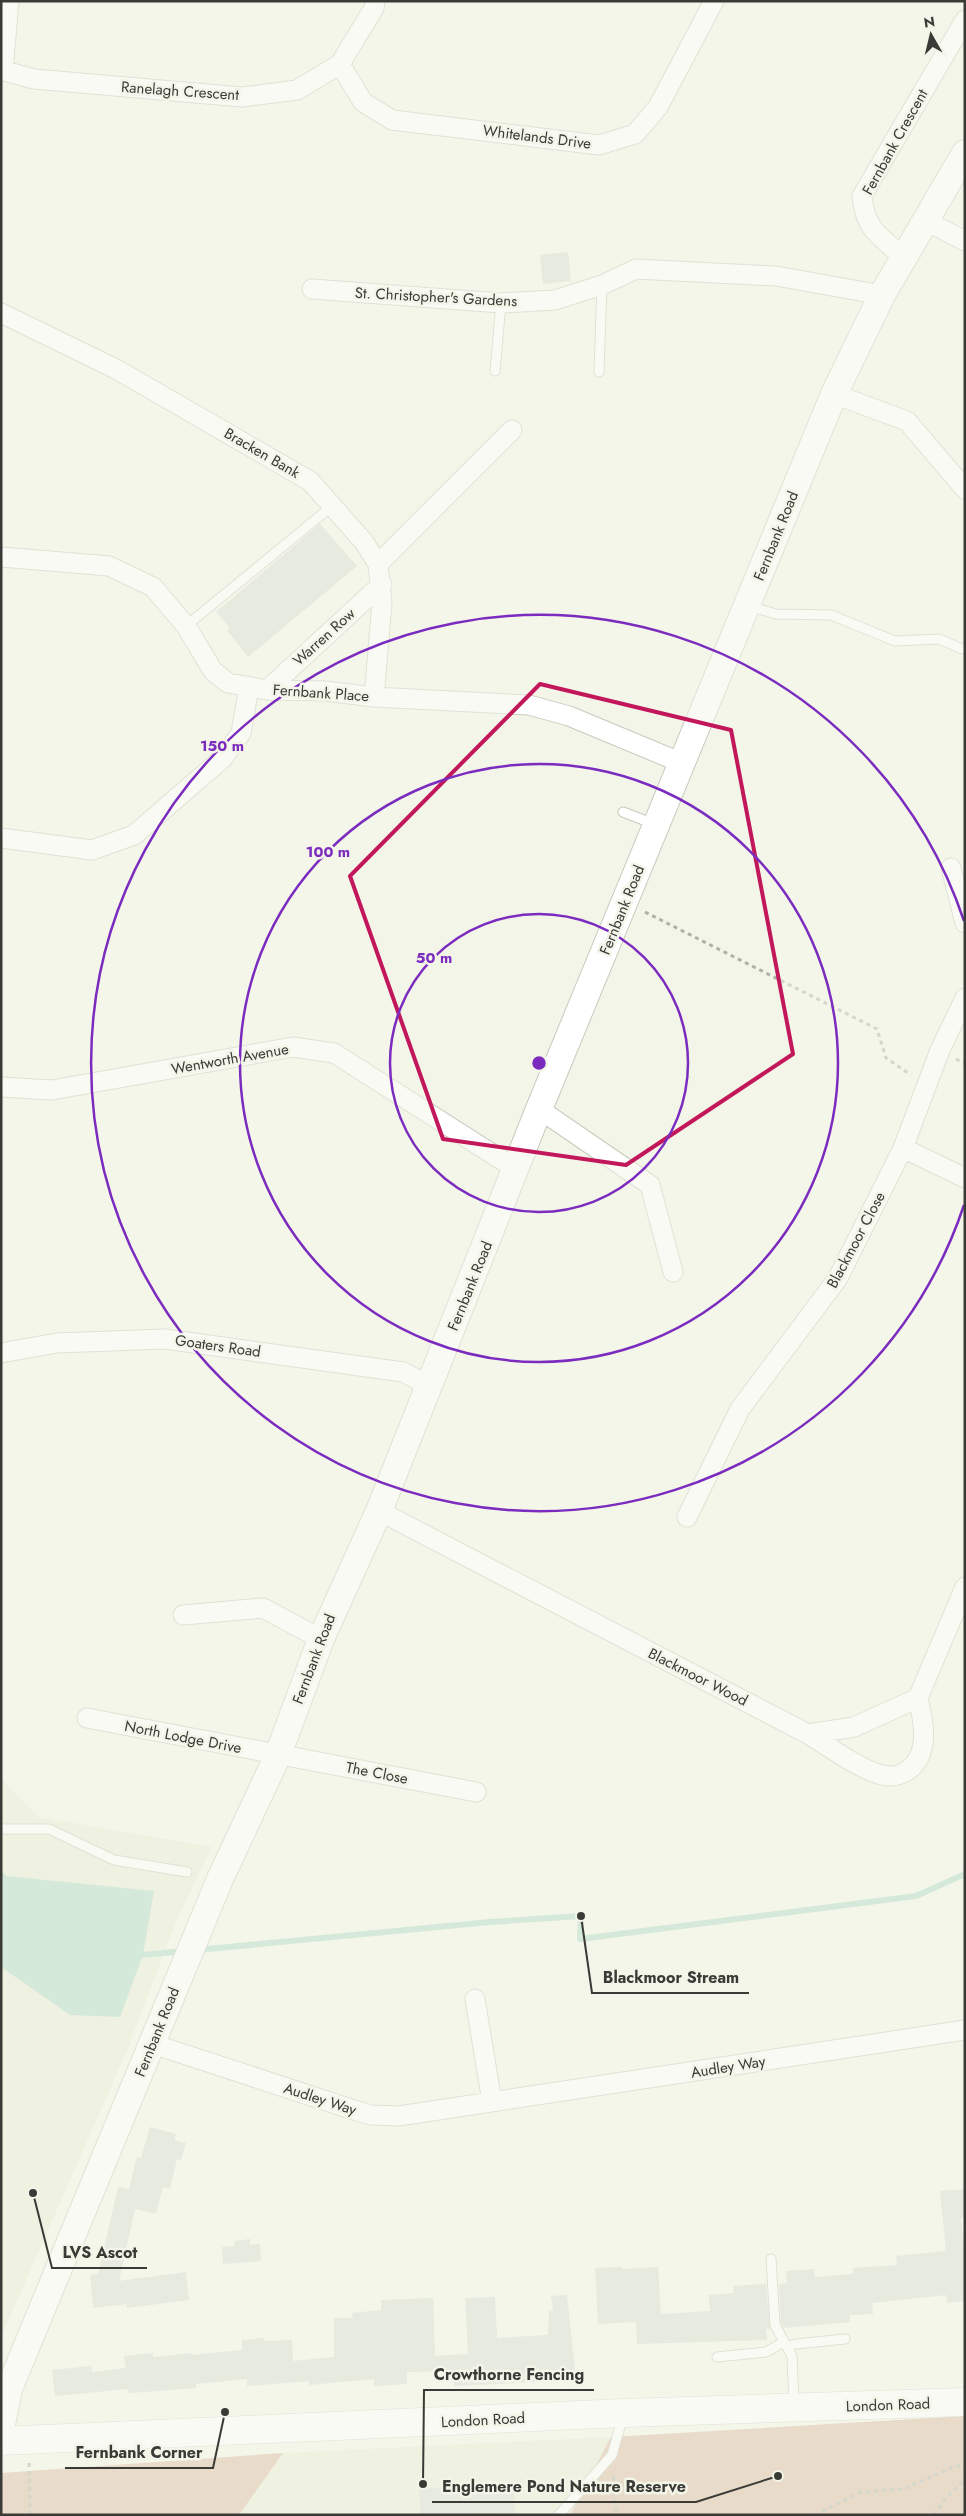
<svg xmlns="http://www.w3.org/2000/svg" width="966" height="2516" viewBox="0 0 966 2516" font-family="Jost,sans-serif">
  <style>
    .built { fill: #e9ebd8 }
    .green { fill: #d9baa4 }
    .water { fill: #b0dac8 }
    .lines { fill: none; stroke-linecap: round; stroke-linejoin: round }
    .stream { stroke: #b0dac8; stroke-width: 6 }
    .building { fill: #d4dcd2 }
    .lane-casing { stroke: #c9cabe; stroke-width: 11 }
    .street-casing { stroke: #c9cabe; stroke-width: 21 }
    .secondary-casing { stroke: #c9cabe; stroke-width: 28 }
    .primary-casing { stroke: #c9cabe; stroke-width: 29 }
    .path { stroke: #b1b1a8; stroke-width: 3; stroke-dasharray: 4 4; stroke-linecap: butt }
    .lane { stroke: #fff; stroke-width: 9 }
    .street { stroke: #fff; stroke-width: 19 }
    .secondary { stroke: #fff; stroke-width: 26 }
    .primary { stroke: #fff; stroke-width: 28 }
    .marked { fill: none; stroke: #c2185b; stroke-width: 4; stroke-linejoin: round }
    .ring { fill: none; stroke: #7b2cbf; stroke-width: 2.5 }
    .labels { text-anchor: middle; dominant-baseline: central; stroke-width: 5; stroke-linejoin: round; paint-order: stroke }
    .street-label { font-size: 15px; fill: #3a3a36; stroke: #f4f5e9 }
    .centre { fill: #7b2cbf; stroke: #f4f5e9; stroke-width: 2.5 }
    .ring-label { font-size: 15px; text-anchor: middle; font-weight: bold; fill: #7b2cbf; stroke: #f4f5e9; stroke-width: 5; stroke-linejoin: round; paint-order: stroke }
    .leader { fill: none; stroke: #3a3a36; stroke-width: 2 }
    .callout-dot { fill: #3a3a36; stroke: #f4f5e9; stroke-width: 2 }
    .callout-label { font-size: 16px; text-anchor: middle; font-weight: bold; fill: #3a3a36; stroke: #f4f5e9; stroke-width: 5; stroke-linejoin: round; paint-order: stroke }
  </style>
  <rect width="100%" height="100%" fill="#f4f5e9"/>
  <path class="built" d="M1,1779L39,1817L212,1847L177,1919L128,2048L1,2337Z
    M611,2437L570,2515H239L283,2453Z"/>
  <path class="green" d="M965,2416V2515H570L611,2437Z
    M283,2453L239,2515H1V2473Z"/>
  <path class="water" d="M1,1871L6,1876L154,1891L143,1955L120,2017L70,2015L1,1967Z"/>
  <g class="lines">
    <path class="stream" d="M197,1950L490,1922L581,1916L580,1939L916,1896L965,1874
      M143,1955L184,1951"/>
  </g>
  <path class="building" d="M568,252L571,281L543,284L540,255Z
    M320,524L357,566L248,657L227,630L230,628L216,612Z
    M150,2127L176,2134L174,2140L186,2143L181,2160L177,2159L170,2189L163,2187L156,2214L135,2209L119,2281L186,2272L189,2300L127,2308V2304L93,2308L90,2275L98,2274L118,2187L129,2189L137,2157L141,2158Z
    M965,2189V2217L961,2218L965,2260V2301L947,2303L946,2295L872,2303L873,2314L850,2315V2322L784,2328L781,2323L779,2284L787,2283L786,2271L814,2269L815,2277L853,2274V2268L897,2265L896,2256L946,2251L940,2191Z
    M250,2239V2245L260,2244L261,2261L223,2264L222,2247L235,2246L234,2241Z
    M622,2267V2269L658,2267L661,2314L710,2311L709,2295L734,2293L733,2286L766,2284L770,2329H766L767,2340L637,2344L636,2322L598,2324L595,2268Z
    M567,2295L576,2380L454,2386L453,2371L407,2372V2384L374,2386V2379L309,2385V2381L247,2386V2379L196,2384V2388L171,2390L129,2393L128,2389L55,2396L52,2370L91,2366L92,2372L126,2368L124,2356L153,2353V2357L192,2353V2355L242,2350V2340L264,2338L265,2341L292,2340L293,2361L334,2357V2318H353L352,2313L381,2310V2300L433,2298L435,2356L468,2354L465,2298L495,2297L497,2338L548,2335L549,2310L553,2311L551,2296Z
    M513,2483L515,2513L421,2515L419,2489Z"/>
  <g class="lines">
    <g class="lane-casing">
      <path id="lane" d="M495,371L501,303
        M599,372L602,285
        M749,606L776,614L831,615L895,641L939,639L965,650
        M186,626L332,506
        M623,812L654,824
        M1,1829H49L114,1860L187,1872
        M771,2259L775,2325L792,2356L794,2404
        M787,2347L796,2344L845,2339
        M717,2357L766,2352L784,2342
        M559,2515L612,2455L623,2416"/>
    </g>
    <g class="street-casing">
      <path id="street" d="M340,64L363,102L392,120L599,145L635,134L658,107L714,1
        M1,70L34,79L242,97L297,90L340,64L374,8L375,1
        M3,71L9,1
        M924,220L965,241
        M903,257C880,236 865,230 862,196L965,20
        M312,289L501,303L555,300L602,285L636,269L776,276L882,295
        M1,313L116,369L310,481L364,542L378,564L382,603L374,697
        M834,394L907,421L965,489
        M1,557L109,566L153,587L186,626L213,671L228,683L267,690L325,691L374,697L529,705L569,716L682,763
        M378,564L512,430
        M267,690L382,584
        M1,838L92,850L134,835L223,758L241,733L249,687
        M951,868L965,923
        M1,1087L52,1090L293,1047L334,1053L516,1169
        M539,1109L650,1185L673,1272
        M903,1148L965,1178
        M1,1353L57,1343L165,1339L403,1372L430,1386
        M379,1511L808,1734L854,1727L918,1698L965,1587
        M687,1517L740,1409L838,1278L903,1148L940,1050L965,998
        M183,1615L263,1608L321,1639
        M87,1718L476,1792
        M808,1734C829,1747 859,1769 882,1775C890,1777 898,1776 905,1772C931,1757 924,1722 918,1698
        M475,1999L492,2102
        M153,2044L357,2111L371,2115L399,2116L965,2030"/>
    </g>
    <g class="secondary-casing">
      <path id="secondary" d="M1,2429L9,2389L220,1879L278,1755L321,1639L379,1511L539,1109L834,394L882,295L965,153"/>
    </g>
    <g class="primary-casing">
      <path id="primary" d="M1,2441L624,2413L965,2402"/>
    </g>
    <path class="path" d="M645,912L877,1029L886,1058L911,1075
      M956,1059L965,1064
      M29,2463L30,2515
      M614,2476L612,2485L617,2515
      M815,2515L861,2492L904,2489L953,2467L965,2465
      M934,2515L945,2499L965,2479"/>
    <use href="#lane" class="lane"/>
    <use href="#street" class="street"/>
    <use href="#secondary" class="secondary"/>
    <use href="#primary" class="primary"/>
  </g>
  <path d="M0 0H966V2516H0ZM540,684L731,730L793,1054L626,1165L443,1139L350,876Z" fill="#f4f5e9" fill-opacity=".55" fill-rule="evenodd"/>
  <path class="marked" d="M540,684L731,730L793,1054L626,1165L443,1139L350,876Z"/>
  <g class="ring">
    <circle cx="539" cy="1063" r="149"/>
    <circle cx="539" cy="1063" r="299"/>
    <path d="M964 1205A448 448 0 1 1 964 921"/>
  </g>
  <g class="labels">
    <g class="street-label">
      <text transform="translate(180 91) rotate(4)">Ranelagh Crescent</text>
      <text transform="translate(537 137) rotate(7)">Whitelands Drive</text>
      <text transform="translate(895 142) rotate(-61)">Fernbank Crescent</text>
      <text transform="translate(436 297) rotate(3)">St. Christopher's Gardens</text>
      <text transform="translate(262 453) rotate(30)">Bracken Bank</text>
      <text transform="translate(776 536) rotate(-68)">Fernbank Road</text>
      <text transform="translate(324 637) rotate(-42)">Warren Row</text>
      <text transform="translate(321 693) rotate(4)">Fernbank Place</text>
      <text transform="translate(622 910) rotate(-68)">Fernbank Road</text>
      <text transform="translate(230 1059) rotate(-10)">Wentworth Avenue</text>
      <text transform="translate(856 1240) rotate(-62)">Blackmoor Close</text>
      <text transform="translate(470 1286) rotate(-68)">Fernbank Road</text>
      <text transform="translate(218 1346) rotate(8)">Goaters Road</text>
      <text transform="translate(314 1659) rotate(-69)">Fernbank Road</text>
      <text transform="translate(698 1677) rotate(27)">Blackmoor Wood</text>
      <text transform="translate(183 1737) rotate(11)">North Lodge Drive</text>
      <text transform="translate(377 1773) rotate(11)">The Close</text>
      <text transform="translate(157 2032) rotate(-68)">Fernbank Road</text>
      <text transform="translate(728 2067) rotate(-9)">Audley Way</text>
      <text transform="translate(320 2099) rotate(18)">Audley Way</text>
      <text transform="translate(888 2405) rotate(-2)">London Road</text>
      <text transform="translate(483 2420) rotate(-3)">London Road</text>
    </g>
  </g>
  <circle cx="539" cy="1063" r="8" class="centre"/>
  <g class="ring-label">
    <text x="222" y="751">150 m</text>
    <text x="328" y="857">100 m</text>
    <text x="434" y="963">50 m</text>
  </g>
  <path class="leader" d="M581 1916L592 1993H749M33 2193L52 2268H147M423 2484L424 2390H594M225 2412L213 2468H65M778 2476L696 2502H432"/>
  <g class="callout-dot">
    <circle cx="581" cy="1916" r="5"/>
    <circle cx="33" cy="2193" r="5"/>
    <circle cx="423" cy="2484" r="5"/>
    <circle cx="225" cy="2412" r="5"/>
    <circle cx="778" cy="2476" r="5"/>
  </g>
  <g class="callout-label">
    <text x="671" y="1983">Blackmoor Stream</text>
    <text x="100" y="2258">LVS Ascot</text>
    <text x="509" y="2380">Crowthorne Fencing</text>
    <text x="139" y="2458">Fernbank Corner</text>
    <text x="564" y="2492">Englemere Pond Nature Reserve</text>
  </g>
  <rect width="966" height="2516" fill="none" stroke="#3a3a36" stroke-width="5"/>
  <g transform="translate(931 35) rotate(352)" stroke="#f4f5e9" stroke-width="4" paint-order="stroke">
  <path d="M0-4L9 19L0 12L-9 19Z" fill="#3a3a36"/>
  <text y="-8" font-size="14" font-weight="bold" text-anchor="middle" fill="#3a3a36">N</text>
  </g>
</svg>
